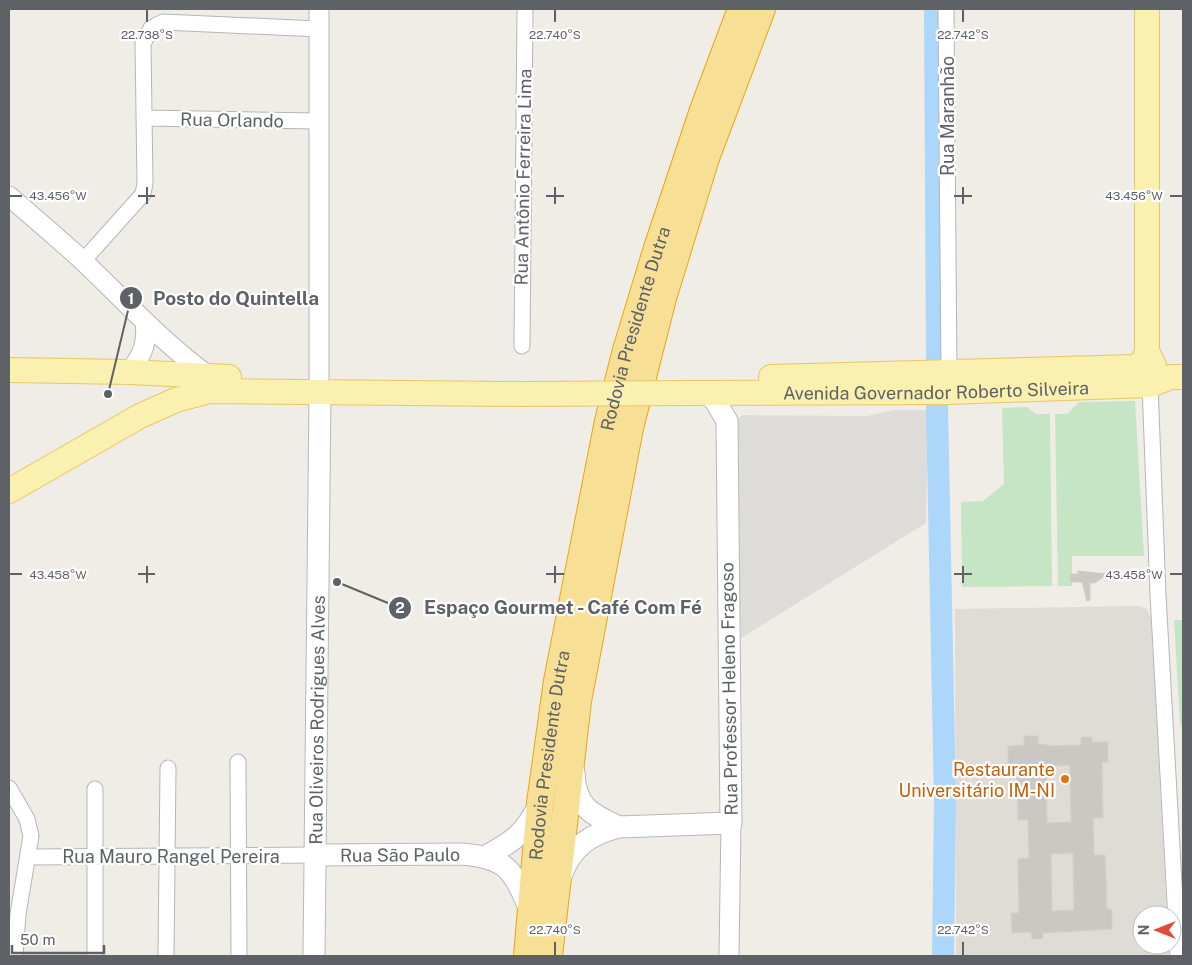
<svg xmlns="http://www.w3.org/2000/svg" width="1192" height="965" viewBox="0 0 1192 965" font-family="'Public Sans',sans-serif">
  <style>
    .industrial { fill: #dedcd8 }
    .education { fill: #dfdcd5 }
    .green { fill: #c5e5c5 }
    .lines { fill: none; stroke-linecap: round; stroke-linejoin: round }
    .river { stroke: #acd6fa; stroke-width: 22 }
    .building { fill: #cbc8c4; stroke: #d4cfc5; fill-rule: evenodd }
    .minor-casing { stroke: #b3b6ba; stroke-width: 17 }
    .tertiary-casing { stroke: #b3b6ba; stroke-width: 21 }
    .secondary-casing { stroke: #b5b8bd; stroke-width: 23 }
    .primary-casing { stroke: #e9c665; stroke-width: 26 }
    .motorway-casing { stroke: #e7a70e; stroke-width: 28 }
    .minor { stroke: #fff; stroke-width: 15 }
    .tertiary { stroke: #fff; stroke-width: 19 }
    .secondary { stroke: #fff; stroke-width: 21 }
    .primary { stroke: #faf0b0; stroke-width: 24 }
    .motorway { stroke: #f7e096; stroke-width: 26 }
    .primary-bridge-casing { stroke: #e9c665; stroke-width: 26; stroke-linecap: butt }
    .primary-bridge { stroke: #faf0b0; stroke-width: 24 }
    .ticks { fill: none; stroke: #5e6166; stroke-width: 2 }
    .food-dot { fill: #e8710a; stroke: #fff; stroke-width: 2 }
    .labels { text-anchor: middle; dominant-baseline: central; stroke-width: 4.5; stroke-linejoin: round; paint-order: stroke }
    .street-label { font-size: 18px; fill: #5e6166; stroke: #fff }
    .food-label { font-size: 18px; fill: #c56008; stroke: #fff; text-anchor: end }
    .ticks-label { font-size: 12px; text-anchor: middle; fill: #5e6166; stroke: #fff; stroke-width: 4.5; stroke-linejoin: round; paint-order: stroke }
    .leader { fill: none; stroke: #5e6166; stroke-width: 2 }
    .callout-dot { fill: #5e6166; stroke: #fff; stroke-width: 2 }
    .mark-label { font-size: 15px; text-anchor: middle; font-weight: bold; fill: #fff }
    .callout-label { font-size: 19px; text-anchor: middle; font-weight: bold; fill: #5e6166; stroke: #fff; stroke-width: 4.5; stroke-linejoin: round; paint-order: stroke }
  </style>
  <rect width="100%" height="100%" fill="#efede6"/>
  <path class="industrial" d="M894,410H928L926,523L741,638L735,421L743,415L867,416Z"/>
  <path class="education" d="M1138,606L1147,609L1151,618L1167,915H1142V945H1168L1169,956H956L955,609Z"/>
  <path class="green" d="M1135,401L1144,556H1072V586H1058L1055,414H1067L1079,402Z
    M1027,407L1036,414H1050L1052,586L962,587L961,502L983,501L1004,484L1002,408Z
    M1174,620H1183V730L1180,723Z"/>
  <g class="lines">
    <path class="river" d="M935,9L937,360
      M937,407L945,801L943,956"/>
  </g>
  <path class="building" d="M1078,571L1108,574L1095,583H1090V600L1087,601L1082,582H1070V574H1078Z
    M1024,736H1038V744L1054,746L1081,745V737H1092V742H1108V762H1102L1103,818H1093L1094,855H1105L1107,909H1112V929L1043,933V939H1032L1031,932L1012,933L1011,913H1019L1018,859L1029,858L1028,820H1018L1017,765H1008V746L1024,745ZM1070,765L1071,822L1047,823L1046,766ZM1073,853L1074,910L1052,911L1051,854Z"/>
  <g class="lines">
    <g class="minor-casing">
      <path id="minor" d="M946,9L949,373
        M144,118L319,121
        M83,261L143,194L145,183L143,44L151,28L163,22L319,29
        M522,346L525,9
        M1150,385L1158,595L1178,956
        M238,762L239,956
        M9,788L27,819L31,836L18,914L15,956
        M95,789V956
        M28,857L314,855
        M166,956L168,768"/>
    </g>
    <g class="tertiary-casing">
      <path id="tertiary" d="M319,9V378
        M9,196C34,218 59,239 83,261C125,301 163,343 210,377
        M130,372C142,355 148,343 145,323
        M729,956L731,823"/>
    </g>
    <g class="secondary-casing">
      <g id="secondary">
        <path d="M574,772C575,807 591,814 619,827"/>
        <path id="s1" d="M314,855L462,854C509,858 513,871 531,912"/>
        <path d="M486,856C513,842 525,833 539,805"/>
        <path d="M561,876C571,847 590,834 619,827L731,823L727,421L714,399L704,393"/>
        <path id="s2" d="M314,956L320,393"/>
      </g>
    </g>
    <g class="primary-casing">
      <g id="primary">
        <path d="M1147,9V351L1154,365"/>
        <path d="M9,370L130,372L229,377"/>
        <path d="M771,377L1135,367L1143,362L1147,351"/>
        <path id="s3" d="M687,393L947,392L1150,385L1171,377H1183"/>
        <path d="M9,491L140,416L176,400L210,391L522,394"/>
      </g>
    </g>
    <g class="motorway-casing">
      <g id="motorway">
        <path id="s4" d="M527,956L540,803L557,681L608,421L626,350L657,248L703,110L741,9"/>
        <path d="M549,956L578,701L630,428L663,298L706,158L762,9"/>
      </g>
    </g>
    <use href="#minor" class="minor"/>
    <use href="#tertiary" class="tertiary"/>
    <use href="#secondary" class="secondary"/>
    <use href="#primary" class="primary"/>
    <use href="#motorway" class="motorway"/>
    <g class="primary-bridge-casing">
      <path id="primary-bridge" d="M522,394L687,393"/>
    </g>
    <use href="#primary-bridge" class="primary-bridge"/>
  </g>
  <path class="ticks" d="M147,10V22M555,10V22M963,10V22M147,187V204M555,187V204M963,187V204M10,196H22M138,196H155M546,196H564M954,196H972M1170,196H1182M147,566V583M555,566V583M963,566V583M10,574H22M138,574H155M546,574H564M954,574H972M1170,574H1182M555,942V955M963,942V955"/>
  <circle class="food-dot" cx="1065" cy="779" r="5"/>
  <g class="labels">
    <g class="street-label">
      <text transform="translate(947 116) rotate(-90)">Rua Maranhão</text>
      <text transform="translate(232 120) rotate(1)">Rua Orlando</text>
      <text transform="translate(523 177) rotate(-89)">Rua Antônio Ferreira Lima</text>
      <text stroke="none"><textPath href="#s4" startOffset="638">Rodovia Presidente Dutra</textPath></text>
      <text stroke="none"><textPath href="#s3" startOffset="249">Avenida Governador Roberto Silveira</textPath></text>
      <text transform="translate(729 689) rotate(-91)">Rua Professor Heleno Fragoso</text>
      <text stroke="none"><textPath href="#s2" startOffset="236">Rua Oliveiros Rodrigues Alves</textPath></text>
      <text stroke="none"><textPath href="#s4" startOffset="202">Rodovia Presidente Dutra</textPath></text>
      <text stroke="none"><textPath href="#s1" startOffset="86">Rua São Paulo</textPath></text>
      <text x="171" y="856">Rua Mauro Rangel Pereira</text>
    </g>
    <g class="food-label">
      <text x="1055" y="769">Restaurante<tspan x="1055" dy="21">Universitário IM-NI</tspan></text>
    </g>
  </g>
  <g class="ticks-label">
    <text x="147" y="39">22.738°S</text>
    <text x="555" y="39">22.740°S</text>
    <text x="963" y="39">22.742°S</text>
    <text x="1134" y="200">43.456°W</text>
    <text x="58" y="200">43.456°W</text>
    <text x="1134" y="579">43.458°W</text>
    <text x="58" y="579">43.458°W</text>
    <text x="555" y="934">22.740°S</text>
    <text x="963" y="934">22.742°S</text>
  </g>
  <path class="leader" d="M108 394L131 298M337 582L400 608"/>
  <g class="callout-dot">
    <circle cx="108" cy="394" r="5"/>
    <circle cx="337" cy="582" r="5"/>
    <circle cx="131" cy="298" r="12"/>
    <circle cx="400" cy="608" r="12"/>
  </g>
  <g class="mark-label">
    <text x="131" y="304">1</text>
    <text x="400" y="613">2</text>
  </g>
  <g class="callout-label">
    <text x="236" y="305">Posto do Quintella</text>
    <text x="563" y="614">Espaço Gourmet - Café Com Fé</text>
  </g>
  <rect width="1192" height="965" fill="none" stroke="#5e6166" stroke-width="20"/>
  <g transform="translate(1157 930) rotate(270)"><circle r="24" fill="#ffffff" stroke="#bfc0c2"/>
  <path d="M0-4L9 19L0 12L-9 19Z" fill="#df4c3c"/>
  <text y="-8" font-size="14" font-weight="bold" text-anchor="middle" fill="#5e6166">N</text>
  </g>
  <path d="M12 945v8h92v-8" fill="none" stroke="#5e6166" stroke-width="2.5"/>
  <text x="20" y="945" font-size="15" fill="#5e6166" stroke="#ffffff" stroke-width="4" paint-order="stroke">50 m</text>
</svg>
